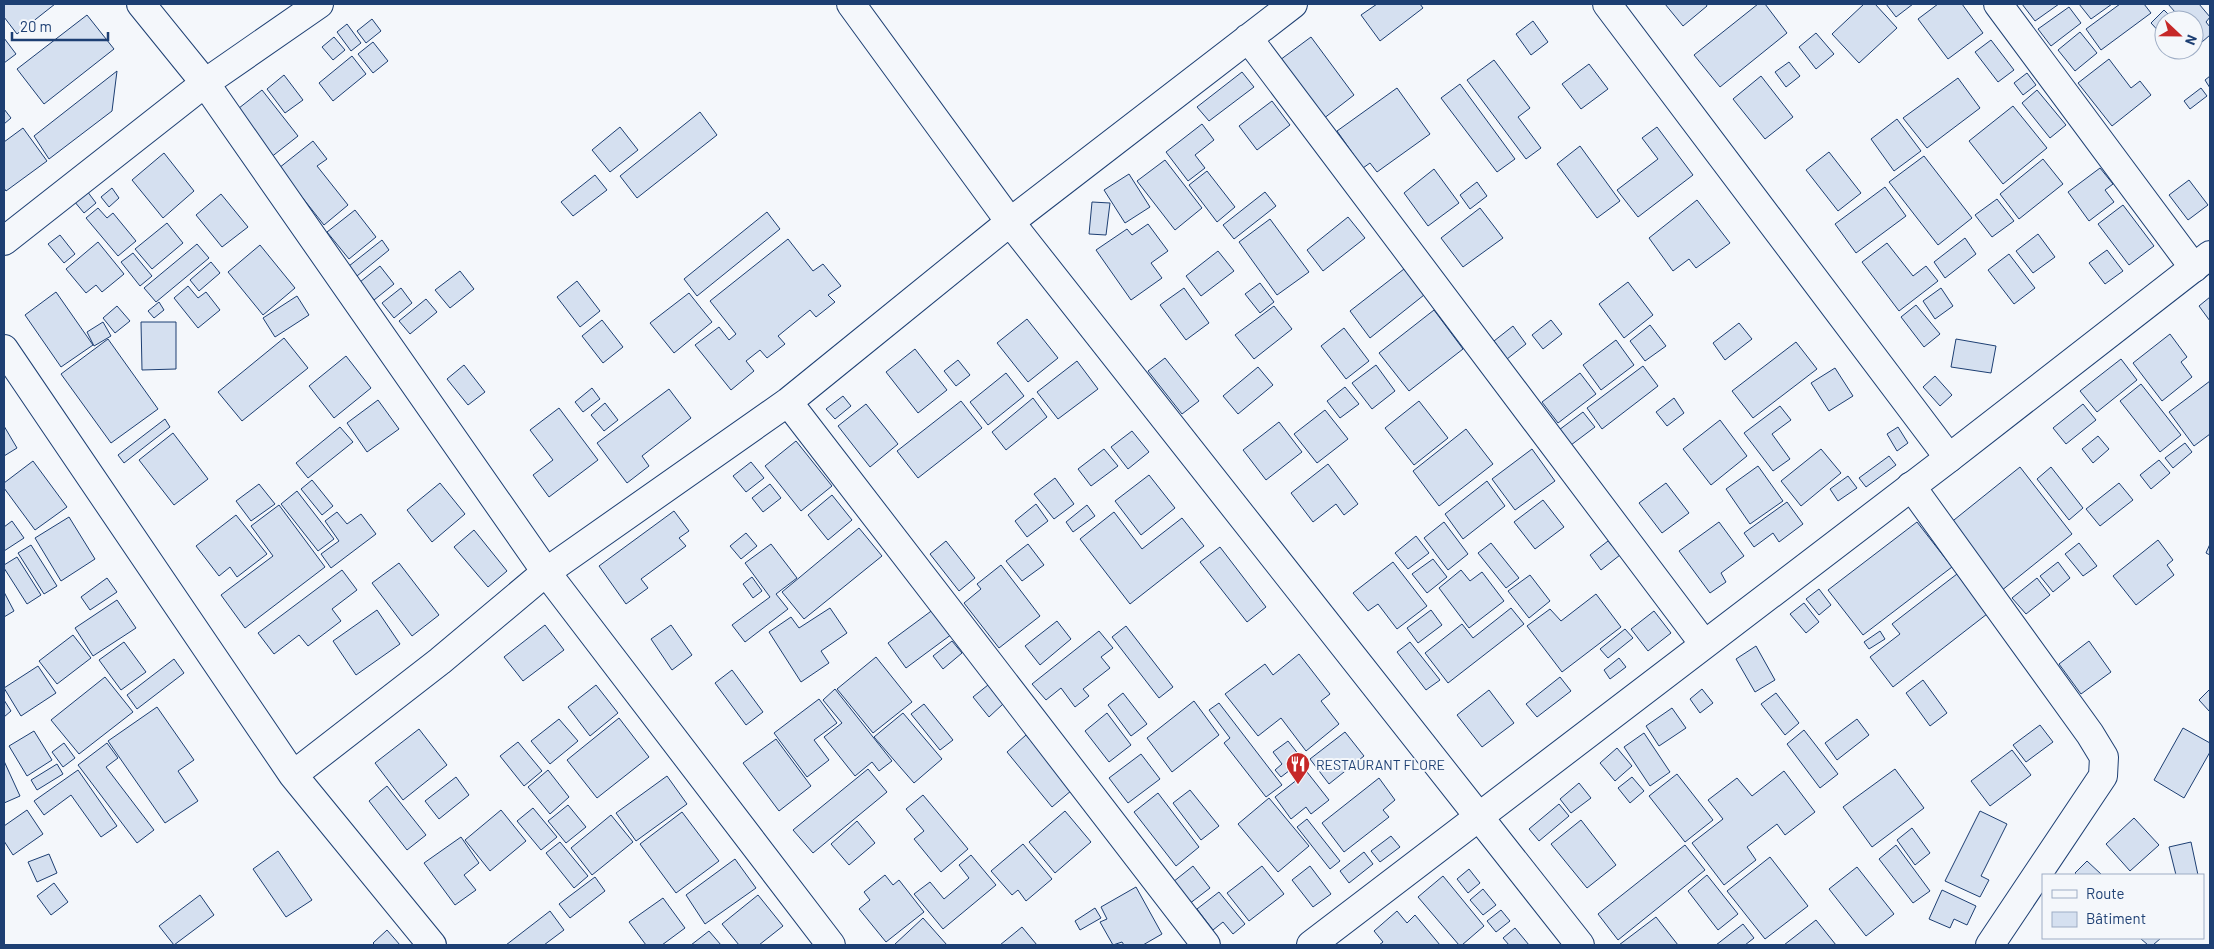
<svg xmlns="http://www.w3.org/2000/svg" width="2214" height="949" viewBox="0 0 2214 949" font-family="Barlow,sans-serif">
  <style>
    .building { fill: #d5e0f0; stroke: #1d3f73 }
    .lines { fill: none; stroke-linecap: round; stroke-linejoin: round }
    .street-casing { stroke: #1d3f73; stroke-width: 30 }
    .secondary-casing { stroke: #1d3f73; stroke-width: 30 }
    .street { stroke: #f4f7fb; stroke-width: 28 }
    .secondary { stroke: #f4f7fb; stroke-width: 28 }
    .labels { text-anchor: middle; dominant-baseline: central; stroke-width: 4; stroke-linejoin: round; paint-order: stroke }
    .poi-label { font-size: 14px; fill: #1d3f73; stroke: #f4f7fb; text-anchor: start }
  </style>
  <rect width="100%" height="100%" fill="#f4f7fb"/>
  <path class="building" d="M4,4H55L17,34L4,17Z
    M1377,4H1420L1423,8L1380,41L1361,15Z
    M1665,4H1706L1707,6L1683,26Z
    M1758,4H1765L1787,33L1720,87L1694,55Z
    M1864,4H1875L1897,28L1859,63L1832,34Z
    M1886,4H1913L1896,17Z
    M1938,4H1962L1983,33L1948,59L1918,19Z
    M2022,4H2059L2035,21Z
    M2079,4H2112L2091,19Z
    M2120,4H2144L2151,13L2101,50L2086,29Z
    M2168,4H2199L2210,17L2206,22L2210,27V35L2202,42L2194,33V20H2182Z
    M2069,7L2081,23L2051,46L2038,29Z
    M2164,10L2174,20H2164V37L2151,23Z
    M87,15L114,49L44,104L17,69Z
    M372,19L381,31L366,43L357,31Z
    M1533,21L1548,42L1531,55L1516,34Z
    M347,24L361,43L351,51L337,32Z
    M2080,32L2097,53L2075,71L2058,50Z
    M1816,33L1834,54L1816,69L1799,47Z
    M334,37L345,50L333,60L322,47Z
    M1311,37L1354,95L1323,119L1280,60Z
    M4,38L16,54L4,63Z
    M1991,40L2014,70L1998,82L1975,52Z
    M373,42L388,61L373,73L358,54Z
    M352,56L366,74L333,101L319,83Z
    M2109,59L2131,88L2140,81L2151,95L2112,126L2078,83Z
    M1494,60L1530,108L1518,117L1541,148L1526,159L1467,80Z
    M1789,62L1800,76L1786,87L1775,72Z
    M1589,64L1608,89L1581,109L1562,84Z
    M117,71L112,111L49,159L34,136Z
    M1242,72L1254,87L1209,121L1197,107Z
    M2027,73L2036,85L2023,95L2014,83Z
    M284,75L303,100L285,113L267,89Z
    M1761,76L1793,117L1765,139L1733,99Z
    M2210,76V88L2205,80Z
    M1958,78L1980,108L1927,148L1903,118Z
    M1460,84L1515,159L1497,172L1441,98Z
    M1397,88L1430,134L1377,172L1370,163L1363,168L1337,131Z
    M2201,88L2207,96L2190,109L2184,101Z
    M262,90L298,136L270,158L234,112Z
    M2037,90L2066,125L2050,138L2022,103Z
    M1272,101L1290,125L1257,150L1239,126Z
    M2013,106L2047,148L2003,184L1969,141Z
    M4,109L11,118L4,124Z
    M700,112L717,135L637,198L620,176Z
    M1897,119L1921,151L1894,171L1871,139Z
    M1202,124L1214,140L1195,155L1205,168L1188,181L1166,152Z
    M620,127L638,150L610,172L592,150Z
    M1657,127L1693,175L1638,217L1617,190L1658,159L1642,138Z
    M23,128L47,161L6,191L4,188V142Z
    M313,141L327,159L317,166L348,205L324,225L279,168Z
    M1580,146L1620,201L1597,218L1557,164Z
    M1829,152L1861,193L1838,211L1806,170Z
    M164,153L194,191L163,218L132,180Z
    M1924,156L1972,218L1938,245L1889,182Z
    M2043,159L2063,184L2019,219L2000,194Z
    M1165,160L1202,208L1175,230L1137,181Z
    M2100,168L2113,184L2105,190L2114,202L2089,221L2068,192Z
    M1434,169L1459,203L1428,226L1404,193Z
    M1207,171L1235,207L1217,222L1189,185Z
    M1129,174L1150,207L1125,223L1104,190Z
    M595,175L607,190L573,216L561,202Z
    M2189,180L2208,205L2188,220L2169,195Z
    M1477,182L1487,196L1470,209L1460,195Z
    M1885,187L1906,216L1856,253L1835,224Z
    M112,188L119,198L109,207L101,197Z
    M87,191L96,203L84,213L74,201Z
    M1265,192L1276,206L1234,239L1223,225Z
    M221,194L248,227L222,247L196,215Z
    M1997,199L2014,221L1992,237L1975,215Z
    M1697,200L1730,243L1696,268L1689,259L1673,271L1649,238Z
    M1092,202L1110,203L1106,235L1089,234Z
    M2123,205L2154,246L2129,265L2098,224Z
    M98,208L107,218L113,213L136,241L118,256L86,218Z
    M1480,208L1503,238L1463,267L1441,238Z
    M355,210L376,237L349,259L327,232Z
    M767,212L780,229L697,296L684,279Z
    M1348,217L1365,238L1323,271L1307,250Z
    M1270,219L1309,272L1277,295L1239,242Z
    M167,223L183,243L152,269L135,249Z
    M1148,224L1168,251L1151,263L1162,278L1131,300L1096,250L1127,229L1132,235Z
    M2038,234L2055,257L2033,273L2016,251Z
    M60,235L75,254L64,263L48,244Z
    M1965,238L1976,254L1945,278L1934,262Z
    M788,239L813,271L823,264L841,286L828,295L835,302L816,317L810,310L778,336L785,344L767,358L760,350L746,361L754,371L731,390L695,345L719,327L729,340L736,334L710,301Z
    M382,240L389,250L357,276L349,266Z
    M98,242L124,274L102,292L96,285L86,293L66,269Z
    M1887,243L1913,276L1926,266L1938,281L1899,311L1862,262Z
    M197,244L209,258L156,302L144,288Z
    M260,245L295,288L263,315L228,272Z
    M2107,250L2123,271L2105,284L2089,263Z
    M1218,251L1234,271L1201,296L1186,276Z
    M133,253L152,276L140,286L121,262Z
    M2009,254L2035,288L2014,304L1988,270Z
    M211,262L220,273L199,291L190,280Z
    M380,266L394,284L374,300L360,282Z
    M1404,269L1424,295L1370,338L1350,311Z
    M460,271L474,289L450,308L435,290Z
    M577,281L600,311L580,327L557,297Z
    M1628,282L1653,315L1624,338L1599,304Z
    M1260,283L1274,302L1260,313L1245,294Z
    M188,286L198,298L206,292L220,310L198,328L174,298Z
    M401,288L412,303L394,318L382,303Z
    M1184,288L1209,323L1186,340L1160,305Z
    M1941,288L1953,306L1935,319L1923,301Z
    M56,292L93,345L61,367L25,315Z
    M689,293L712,322L674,353L650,323Z
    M297,296L309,315L275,337L263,318Z
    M2210,297V321L2199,306Z
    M426,299L437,312L410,334L399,321Z
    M159,302L164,310L154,318L148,311Z
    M1916,305L1940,334L1924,347L1901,317Z
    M117,306L130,321L115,333L103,318Z
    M1274,306L1292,329L1254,359L1235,335Z
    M1434,310L1463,349L1409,391L1379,353Z
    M1027,319L1058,358L1028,382L997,343Z
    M602,320L623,347L603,363L582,336Z
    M1551,320L1562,334L1543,349L1532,335Z
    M103,322L111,336L94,346L87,332Z
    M141,322H176V369L142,370Z
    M1739,323L1752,339L1725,360L1713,343Z
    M1650,325L1666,346L1645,361L1630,341Z
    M1513,326L1526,344L1507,359L1494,341Z
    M1344,328L1369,361L1346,379L1321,346Z
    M2170,334L2187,357L2181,362L2192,377L2162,401L2133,363Z
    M284,338L308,368L242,421L218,392Z
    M108,339L158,409L111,443L61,374Z
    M1956,339L1996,346L1991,373L1951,367Z
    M1616,340L1634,365L1601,390L1583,365Z
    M1796,342L1817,369L1753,418L1732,391Z
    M915,349L947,390L918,413L886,372Z
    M346,356L371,388L334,418L309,386Z
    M1165,358L1199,401L1182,414L1148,371Z
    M2121,359L2137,380L2097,412L2080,391Z
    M958,360L970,375L956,386L944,371Z
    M1077,361L1098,389L1058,419L1037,392Z
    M464,365L485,392L468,405L447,379Z
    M1376,365L1395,391L1372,409L1352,383Z
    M1643,366L1658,386L1602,429L1587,408Z
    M1258,367L1273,385L1238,414L1223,396Z
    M1835,368L1853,396L1829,411L1811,383Z
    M1006,373L1024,396L988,425L970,402Z
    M1580,373L1596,394L1558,423L1542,402Z
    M1935,376L1952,395L1940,406L1923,387Z
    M2210,381V434L2194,446L2169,412Z
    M2141,384L2181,435L2160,452L2120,401Z
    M1345,387L1359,404L1340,418L1327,401Z
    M592,388L600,399L583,412L575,402Z
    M669,389L691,418L642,456L649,466L627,483L597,443Z
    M843,396L851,406L835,419L826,409Z
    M1033,398L1047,417L1006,450L992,432Z
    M1674,398L1684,413L1667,426L1656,412Z
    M378,400L399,429L367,452L347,423Z
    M961,401L982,428L918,478L897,451Z
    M1419,401L1448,438L1414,465L1385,428Z
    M605,403L618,420L604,431L591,415Z
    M866,404L898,444L870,467L838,426Z
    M2083,404L2096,420L2066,444L2053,428Z
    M1780,406L1791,420L1772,434L1790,459L1773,471L1744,433Z
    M559,408L598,460L549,497L533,475L553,460L530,430Z
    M1325,410L1348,439L1317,463L1294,434Z
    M1583,412L1595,427L1571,445L1559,430Z
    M165,419L170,427L124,463L118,455Z
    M1720,420L1747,456L1711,485L1683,449Z
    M1279,422L1302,452L1266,480L1243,450Z
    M4,426L17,448L4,456Z
    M340,427L353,442L308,478L296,463Z
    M1898,427L1908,443L1897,451L1887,434Z
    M1466,429L1493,464L1439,506L1413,471Z
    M1132,431L1149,452L1128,469L1111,447Z
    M173,433L208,479L174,505L139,460Z
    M2098,436L2109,449L2093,463L2082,449Z
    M796,441L832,486L801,511L765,466Z
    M2185,443L2192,452L2173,468L2165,458Z
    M1104,449L1118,466L1091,486L1078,469Z
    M1532,449L1555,481L1515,510L1492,479Z
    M1821,449L1841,473L1801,506L1781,481Z
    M1889,456L1896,465L1866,487L1859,478Z
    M2159,460L2170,473L2151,489L2140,475Z
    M33,461L67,507L35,530L4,488V483Z
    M751,462L764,478L746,492L733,476Z
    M1328,464L1358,504L1344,515L1336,504L1313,522L1291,493Z
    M1758,466L1783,501L1750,524L1726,489Z
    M2020,467L2072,534L2001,591L1949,524Z
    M2051,467L2083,508L2069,520L2037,479Z
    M1149,475L1175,508L1141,535L1115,501Z
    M1848,476L1857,488L1838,501L1830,489Z
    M1055,478L1074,504L1054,519L1034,494Z
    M312,480L333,506L322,515L301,489Z
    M1487,481L1505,506L1463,539L1445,514Z
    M440,483L465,514L432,542L407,510Z
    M1666,483L1689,513L1662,533L1639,503Z
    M2119,483L2133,500L2100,526L2086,509Z
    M259,484L275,504L251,521L236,501Z
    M770,484L781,498L763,512L752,498Z
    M297,491L334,539L318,551L281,504Z
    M832,495L852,520L828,540L808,515Z
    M1543,500L1564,527L1535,549L1514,522Z
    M1787,502L1803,524L1779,542L1773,533L1754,547L1744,533Z
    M1036,504L1048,521L1027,537L1015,521Z
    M279,505L325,567L245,628L221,595L273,556L251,526Z
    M1087,505L1095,516L1073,532L1066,522Z
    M674,511L689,531L679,538L686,546L641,579L648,588L626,604L599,566Z
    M337,512L347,524L361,514L376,534L331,568L321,554L339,541L325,521Z
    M1114,512L1142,549L1182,518L1204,546L1130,604L1080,539Z
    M236,515L267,554L237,577L230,567L219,576L196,546Z
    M69,517L95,559L61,581L35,538Z
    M12,521L24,538L4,551V527Z
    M1444,522L1468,554L1448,570L1424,538Z
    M1719,522L1744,556L1721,573L1726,582L1710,593L1679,551Z
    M1917,522L1952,567L1863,635L1828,590Z
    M859,528L882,556L804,619L782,592Z
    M474,530L507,571L488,587L454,547Z
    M746,533L757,546L741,559L730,546Z
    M1416,536L1429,553L1408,569L1395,553Z
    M2158,540L2173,560L2167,565L2174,575L2136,605L2113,576Z
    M946,541L975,578L959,591L930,554Z
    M1608,541L1620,555L1601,570L1590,555Z
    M1491,543L1519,578L1506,588L1478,553Z
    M2079,543L2097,566L2083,576L2065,554Z
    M771,544L797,578L776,594L788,609L745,642L732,625L770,597L745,563Z
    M1028,544L1044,565L1022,581L1006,561Z
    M2210,544V555L2206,553Z
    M31,545L57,586L44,594L18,553Z
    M1220,547L1266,607L1247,622L1200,562Z
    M17,557L41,595L27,604L4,568V565Z
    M1433,559L1447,577L1427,593L1412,574Z
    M1393,562L1427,606L1397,629L1378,604L1368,611L1353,593Z
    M2058,562L2070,578L2053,592L2040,576Z
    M399,563L439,615L412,636L372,583Z
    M1001,565L1040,616L999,648L964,603L981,589L977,584Z
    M342,570L357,590L332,609L341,621L308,646L299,635L274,654L258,633Z
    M1461,570L1470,581L1482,572L1504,601L1469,628L1439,588Z
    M1957,574L1987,614L1893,687L1870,657L1900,634L1892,624Z
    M1530,575L1550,601L1529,618L1508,591Z
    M752,577L762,591L753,598L743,584Z
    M107,578L117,592L90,610L81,597Z
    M2037,578L2050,595L2026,614L2012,598Z
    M1819,589L1831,605L1819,615L1806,599Z
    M4,592L14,611L4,617Z
    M1596,594L1621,627L1562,672L1527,626L1550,609L1561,621Z
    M117,600L136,628L93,656L75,628Z
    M1804,603L1819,622L1806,633L1790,614Z
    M830,608L847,633L821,651L829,663L801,682L769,632L791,617L799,628Z
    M1511,608L1524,624L1448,683L1425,653L1462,624L1473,638Z
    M934,609L952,634L906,668L888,643Z
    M377,610L400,644L356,675L333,641Z
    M1431,610L1442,625L1418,643L1407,628Z
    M1654,611L1671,633L1648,651L1631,629Z
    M1057,621L1071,639L1040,665L1025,646Z
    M545,625L564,650L523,681L504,657Z
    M671,625L692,655L672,670L651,639Z
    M1126,626L1173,687L1159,698L1112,637Z
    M1625,629L1633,638L1608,658L1600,649Z
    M1099,631L1113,648L1101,657L1110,668L1083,689L1089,696L1075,707L1061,688L1046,700L1032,684Z
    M1880,631L1885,639L1869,649L1864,642Z
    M73,635L91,658L57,684L39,661Z
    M952,641L962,653L943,669L933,656Z
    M2089,641L2111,672L2081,694L2059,664Z
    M124,642L146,672L121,690L99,660Z
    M1410,642L1440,680L1426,690L1397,652Z
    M1756,646L1775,680L1755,692L1736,659Z
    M1299,654L1330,694L1321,701L1339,724L1306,751L1281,718L1258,736L1225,694L1265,664L1273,675Z
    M876,657L912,702L873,733L837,689Z
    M1619,658L1626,667L1610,679L1604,670Z
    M174,659L184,673L137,709L127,695Z
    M38,666L56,693L21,716L4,688Z
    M732,670L763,712L746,725L715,683Z
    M105,677L133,712L79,754L51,720Z
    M1560,677L1571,691L1537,717L1526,704Z
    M1923,680L1947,713L1930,726L1906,693Z
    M596,685L618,713L590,736L568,707Z
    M988,685L1003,704L989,717L973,697Z
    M835,689L892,761L879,771L872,762L855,776L824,737L842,723L823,700Z
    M1702,689L1713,703L1700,713L1690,699Z
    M2210,689V712L2199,700Z
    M1489,690L1514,723L1482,747L1457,715Z
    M1123,693L1147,724L1131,736L1108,705Z
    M1776,693L1799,723L1785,735L1761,704Z
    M819,699L837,723L814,740L829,760L807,777L774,733Z
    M4,700L11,711L4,717Z
    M1194,701L1219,735L1172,772L1147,738Z
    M1219,703L1282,785L1266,797L1224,743L1230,738L1209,710Z
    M924,704L953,740L940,750L911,714Z
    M157,707L194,760L178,771L198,801L165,823L108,741Z
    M1672,708L1686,728L1659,746L1646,726Z
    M903,713L942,759L914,783L874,737Z
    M1107,713L1131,745L1109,762L1085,731Z
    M619,718L649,757L597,798L567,760Z
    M559,719L578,741L550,764L531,741Z
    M1857,719L1869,735L1837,760L1825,743Z
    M2040,725L2053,742L2026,762L2013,745Z
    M2183,728L2210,743V752L2184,798L2154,780Z
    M419,729L447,765L403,800L375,763Z
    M1804,730L1838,774L1820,788L1787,744Z
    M34,731L52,760L27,776L9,746Z
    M1345,732L1364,756L1329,784L1310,759Z
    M1644,733L1670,772L1650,786L1624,747Z
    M1026,735L1072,790L1052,807L1007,752Z
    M776,739L811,786L779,811L743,763Z
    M1288,741L1303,760L1281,777L1275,770L1282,764L1273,752Z
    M518,742L542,771L524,786L500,756Z
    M64,743L75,758L63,767L52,752Z
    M107,743L118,758L106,767L154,830L137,843L78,765Z
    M1617,748L1632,766L1615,781L1600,763Z
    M2012,750L2031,775L1990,806L1971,781Z
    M1141,754L1160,779L1128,803L1109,778Z
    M4,761L20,796L4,803Z
    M57,764L63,774L37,790L31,780Z
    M868,769L887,792L813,853L793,830Z
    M1895,769L1924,808L1872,847L1843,807Z
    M78,770L117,826L101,837L71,795L44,815L34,801Z
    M548,770L569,797L550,814L528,787Z
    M1784,771L1815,812L1785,835L1777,824L1747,847L1756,860L1724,885L1692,843L1723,819L1708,800L1737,778L1752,796Z
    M1307,772L1329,800L1311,814L1306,807L1291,819L1275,797Z
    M1677,774L1713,820L1685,842L1649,796Z
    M667,776L687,804L636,841L616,813Z
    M456,777L469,795L439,819L425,801Z
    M1632,777L1644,791L1630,803L1618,788Z
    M1379,778L1395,800L1383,810L1389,817L1344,852L1322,823Z
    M1579,783L1591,798L1571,813L1560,799Z
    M387,786L426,835L407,850L369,801Z
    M1190,790L1219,826L1201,840L1173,803Z
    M1158,793L1199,847L1176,866L1134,812Z
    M923,795L968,849L941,872L914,839L924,831L906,809Z
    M1269,798L1309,846L1278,872L1238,824Z
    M1559,804L1569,816L1539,841L1529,829Z
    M568,805L586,827L566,843L548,821Z
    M533,808L557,837L541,850L517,821Z
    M27,810L43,834L13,855L4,841V826Z
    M501,810L526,841L490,871L465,840Z
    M1065,811L1091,842L1055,873L1029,842Z
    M1980,811L2007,824L1981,876L1989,880L1980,897L1945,881Z
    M682,812L719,861L676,893L640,844Z
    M611,815L633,842L592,875L571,848Z
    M2134,818L2159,845L2130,871L2106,844Z
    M1307,819L1340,861L1330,869L1297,827Z
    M1581,820L1616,865L1587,888L1551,844Z
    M857,821L875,843L849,865L831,844Z
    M1912,828L1930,853L1915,865L1897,840Z
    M1391,836L1400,847L1380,862L1371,851Z
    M461,837L479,863L464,875L476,890L455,905L424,863Z
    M560,842L588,876L574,888L546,853Z
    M2191,842L2198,875H2176L2169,847Z
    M1023,844L1052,879L1026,901L1018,890L1012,895L991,871Z
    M1685,845L1705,870L1618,940L1598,914Z
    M1896,845L1930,891L1913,903L1879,859Z
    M278,851L312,900L286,917L253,869Z
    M1364,852L1373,864L1349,883L1340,871Z
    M49,854L57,873L37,882L28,862Z
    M971,855L996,885L943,929L914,894L930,882L944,899L969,878L959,865Z
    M1770,857L1808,906L1765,939L1727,891Z
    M735,859L756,888L705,924L686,895Z
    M2087,861L2102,875H2077L2075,873Z
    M1193,866L1210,888L1189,904L1173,882Z
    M1262,866L1284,894L1249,921L1227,893Z
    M1310,866L1331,894L1313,907L1292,880Z
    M1857,867L1894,914L1866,936L1829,889Z
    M1469,869L1480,883L1468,893L1457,879Z
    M885,875L893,885L899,880L924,912L886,942L859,909L870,900L864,892Z
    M1707,875L1738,914L1718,930L1688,891Z
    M1443,876L1484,926L1462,945H1459L1418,897Z
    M595,877L605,891L570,918L559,904Z
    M54,883L68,902L51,915L37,896Z
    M1136,887L1162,934L1143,945H1124L1122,942L1113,945L1100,922L1107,919L1101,907Z
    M1483,889L1496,905L1483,915L1470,900Z
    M1942,890L1976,906L1967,925L1954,919L1950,928L1929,919Z
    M1219,892L1245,924L1233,934L1223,922L1213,930L1197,909Z
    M200,895L214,915L174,945L159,926Z
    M758,895L783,926L759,945H739L722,924Z
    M663,898L685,928L662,945H646L629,922Z
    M1095,908L1101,918L1080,930L1075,921Z
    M1501,910L1510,921L1496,932L1487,921Z
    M550,911L564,930L544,945H506Z
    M1397,911L1407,923L1415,915L1440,945H1379L1383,942L1374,931Z
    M1656,917L1678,945H1619Z
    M923,918L947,945H894Z
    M1816,920L1836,945H1784Z
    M1743,924L1754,938L1745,945H1716Z
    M1022,927L1037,945H1000Z
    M1515,928L1529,945H1509L1503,938Z
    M387,930L400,945H375L373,943Z
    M709,931L721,945H691Z
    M2140,938H2161L2153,945H2148Z"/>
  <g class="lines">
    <g class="street-casing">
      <path id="street" d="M851,4L1010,222L1580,945
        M1607,4L1949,458
        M1998,4L2194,268
        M1248,38L1704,644
        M4,241L205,83L319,4
        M4,349L293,775L432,945
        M788,402L1206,945
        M1911,486L2090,734L2104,757L2103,776L1990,945
        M293,775L440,661L546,572L788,402L1010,222L1293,4"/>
    </g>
    <g class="secondary-casing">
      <path id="secondary" d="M141,4L205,83L546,572L831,945
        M1311,945L1949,458L2210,255"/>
    </g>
    <use href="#street" class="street"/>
    <use href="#secondary" class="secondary"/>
  </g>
  <defs>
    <g id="restaurant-pin" transform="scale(1.25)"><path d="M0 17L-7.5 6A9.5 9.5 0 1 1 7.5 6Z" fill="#c62828" stroke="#f4f7fb"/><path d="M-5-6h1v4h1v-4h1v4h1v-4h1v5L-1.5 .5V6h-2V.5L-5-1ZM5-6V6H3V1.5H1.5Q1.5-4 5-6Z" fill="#fff"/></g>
  </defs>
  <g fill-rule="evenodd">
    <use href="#restaurant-pin" x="1298" y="764"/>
  </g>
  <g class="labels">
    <g class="poi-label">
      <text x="1316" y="764">RESTAURANT FLORE</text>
    </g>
  </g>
  <rect width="2214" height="949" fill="none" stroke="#1d3f73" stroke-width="10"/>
  <rect x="2042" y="874" width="162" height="65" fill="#f4f7fb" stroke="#9eadc5"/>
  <rect x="2052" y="890" width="25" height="8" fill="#f4f7fb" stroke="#9eadc5"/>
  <text x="2086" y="899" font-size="15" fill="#1d3f73">Route</text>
  <rect x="2052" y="912" width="25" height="15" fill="#d5e0f0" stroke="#9eadc5"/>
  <text x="2086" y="924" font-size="15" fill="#1d3f73">Bâtiment</text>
  <g transform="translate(2179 35) rotate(112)"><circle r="24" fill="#f4f7fb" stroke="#9eadc5"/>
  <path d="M0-4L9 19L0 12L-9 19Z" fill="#c62828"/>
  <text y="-8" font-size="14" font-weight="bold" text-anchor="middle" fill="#1d3f73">N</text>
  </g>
  <path d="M12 32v8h96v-8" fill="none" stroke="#1d3f73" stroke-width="2.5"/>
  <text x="20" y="32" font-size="15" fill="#1d3f73" stroke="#f4f7fb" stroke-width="4" paint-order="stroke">20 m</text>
</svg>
